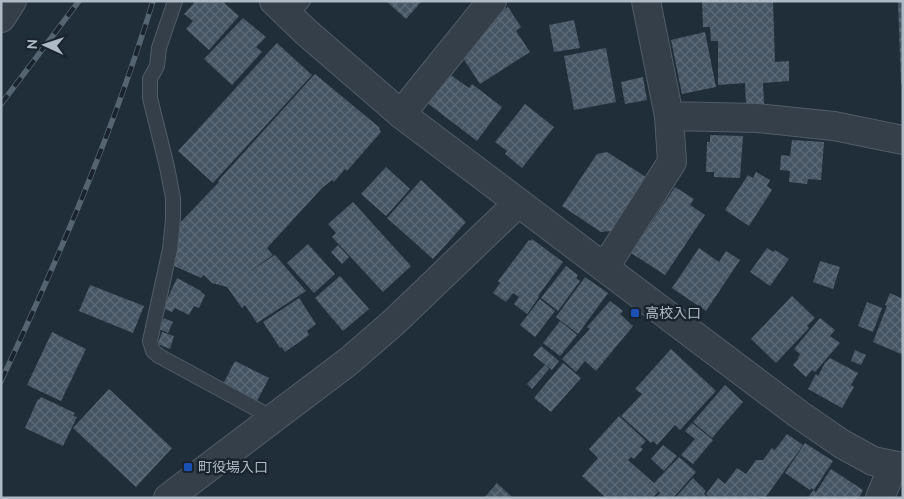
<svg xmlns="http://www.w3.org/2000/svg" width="904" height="499" viewBox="0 0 904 499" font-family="Ubuntu,'Noto Sans JP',sans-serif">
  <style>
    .building { fill: url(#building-cross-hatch) }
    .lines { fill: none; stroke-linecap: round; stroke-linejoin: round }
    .service-casing { stroke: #515d68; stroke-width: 16 }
    .minor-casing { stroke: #515d68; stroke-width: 30 }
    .tertiary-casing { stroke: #515d68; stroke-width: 30 }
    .service { stroke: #343f4a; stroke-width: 14 }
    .minor { stroke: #343f4a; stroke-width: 28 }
    .tertiary { stroke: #343f4a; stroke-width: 28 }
    .rail-casing { stroke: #556471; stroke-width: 5.5 }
    .rail { stroke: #19242e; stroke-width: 4; stroke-dasharray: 11; stroke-linecap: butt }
    .transit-dot { fill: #1a4fb4; stroke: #19242e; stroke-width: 2 }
    .labels { text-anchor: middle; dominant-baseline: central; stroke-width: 5; stroke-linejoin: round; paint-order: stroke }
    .poi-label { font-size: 14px; fill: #aebac6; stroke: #19242e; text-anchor: start }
  </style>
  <defs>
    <pattern id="building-cross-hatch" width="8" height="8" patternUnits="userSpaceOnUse" patternTransform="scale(1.25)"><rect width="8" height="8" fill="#465563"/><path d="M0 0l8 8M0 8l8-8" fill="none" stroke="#5e6b78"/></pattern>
  </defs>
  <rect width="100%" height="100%" fill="#202e3a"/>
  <path class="building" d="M192,1H222L239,16L209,50L186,29L193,21L184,14L194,3Z
    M386,1H422L406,19Z
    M702,1H773L775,62L789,61V81L763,83L764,104H746L745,83L718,85V41H711L710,27H703Z
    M898,1H903V84H901Z
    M508,7L521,27L516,31L530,52L480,84L463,58L491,17Z
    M243,18L266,37L256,47L262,52L232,85L204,59Z
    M574,20L580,48L554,52L549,25Z
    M705,32L716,87L682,94L671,40Z
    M277,43L312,75L213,183L178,151Z
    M606,48L616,102L574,110L564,56Z
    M448,73L469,88L472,84L502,107L477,141L426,102Z
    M315,74L380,128L379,129L381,132L347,171L345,169L334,182L332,180L322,188L267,248L273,255L247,273L275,255L306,291L257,323L245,305L242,308L227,287L212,283L204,275L201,278L172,265L177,226L219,182L218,181Z
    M643,77L647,100L625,104L621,82Z
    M525,104L554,127L522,168L505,154L507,151L495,142Z
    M710,135L743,136L740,178L714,177V172H706L707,142H710Z
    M792,140L824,142L821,180L808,179L807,184L789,182L790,171L780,170L781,155L790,156Z
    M607,152L646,177L611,231L601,232L562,206L597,154Z
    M386,167L410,189L386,216L361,194Z
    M756,172L770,180L767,186L772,190L749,226L725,210L748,175L753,178Z
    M421,180L466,222L433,259L387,218Z
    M675,187L694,199L690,205L705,215L665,275L631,253Z
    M353,202L411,266L383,292L332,237L336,233L328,224Z
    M532,239L563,262L538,296L539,297L527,314L514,304L519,297L513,293L506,302L493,293L500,283L498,281L529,240L531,241Z
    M308,244L335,274L314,293L287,263Z
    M338,245L349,257L342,264L331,252Z
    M699,248L719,262L726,251L740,260L706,311L672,288Z
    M767,248L773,252L775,250L789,259L770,286L750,272Z
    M820,261L840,267L833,289L813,282Z
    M566,266L578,275L576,278L580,281L558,311L541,298Z
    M340,276L369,309L343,331L315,298Z
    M585,277L608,293L578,334L556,317Z
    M177,278L201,291V292L205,295L199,308L194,306L189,315L175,308L172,312L163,308Z
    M90,285L144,306L133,333L79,311Z
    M890,293L903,299V351L901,354L873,342L887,306L885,305Z
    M792,296L815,318L807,326L809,328L776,363L751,339Z
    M299,298L316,324L307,331L309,335L285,352L282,347L280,348L263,322Z
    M540,299L555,311L535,337L520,325Z
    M610,301L623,311L620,314L633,326L596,371L585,361L576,372L562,359L590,329L587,327Z
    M867,302L882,308L873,332L858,326Z
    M164,318L173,322L168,333L159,329Z
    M820,318L835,330L830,336L840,343L815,372L812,370L806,377L793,365L799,358H798L800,354L794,349Z
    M560,321L577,335L560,356L543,343Z
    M52,332L86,349L61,401L27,385Z
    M162,332L174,336L170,349L158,344Z
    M541,346L559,361L552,370L533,355Z
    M671,349L716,391L680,430L675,425L657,445L653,441L651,443L621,416L642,394L635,389Z
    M855,350L866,355L861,365L851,361Z
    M830,358L858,373L851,385L854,387L842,408L808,389L816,374L818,376L825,363Z
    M235,361L269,378L257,401L223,384Z
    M563,363L581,378L551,412L534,398Z
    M545,365L549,369L532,389L527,384Z
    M725,385L743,402L712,438L693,422Z
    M109,389L172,448L136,487L73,428Z
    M41,397L75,413L73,416L77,417L63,446L25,428L38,399L39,400Z
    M619,416L646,441L640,447L643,449L634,459L631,457L628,460L654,483L679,457L696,472L673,498H655L660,493L651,484L658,492L652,498H606L582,476L598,458L589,449Z
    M692,423L713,440L693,464L681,455L695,439L685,431Z
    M787,434L803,445L765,498H709L706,494L718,478L725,484L737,468L746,474L756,460H763L772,448L775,450Z
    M805,443L833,461L814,490L811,488L810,490L785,473Z
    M663,445L677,456L664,471L651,459Z
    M831,469L863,490L859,498H808L813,490L816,492Z
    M693,478L706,491L704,494L708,498H675Z
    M497,483L513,498H484Z"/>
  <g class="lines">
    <g class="service-casing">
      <path id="service" d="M175,1L159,48L157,66L150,79V98L167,167L173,198V219L170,249L150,341L153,351L159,356L273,418
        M289,16L303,1"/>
    </g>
    <g class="minor-casing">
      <path id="minor" d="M1,18L12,1
        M401,114L492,1
        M669,116L757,118L834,126L903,140
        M605,267L672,162L669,116L646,1
        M168,498L349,361L394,322L518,203
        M880,498L893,466"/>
    </g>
    <g class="tertiary-casing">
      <path id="tertiary" d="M274,1L306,32L401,114L797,413L842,444L873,461L903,467"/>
    </g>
    <use href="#service" class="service"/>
    <use href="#minor" class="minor"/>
    <use href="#tertiary" class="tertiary"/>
    <g class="rail-casing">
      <path id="rail" d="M1,104L79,1
        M1,381C59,257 113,132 153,1"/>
    </g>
    <use href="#rail" class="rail"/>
  </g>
  <g class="transit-dot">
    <rect x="630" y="308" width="10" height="10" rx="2.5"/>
    <rect x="183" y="462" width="10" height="10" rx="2.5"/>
  </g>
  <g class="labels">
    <g class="poi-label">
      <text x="645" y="313">高校入口</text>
      <text x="198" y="467">町役場入口</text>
    </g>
  </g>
  <rect width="904" height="499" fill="none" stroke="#aebac6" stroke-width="5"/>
  <g transform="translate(45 45) rotate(273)" stroke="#19242e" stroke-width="4" paint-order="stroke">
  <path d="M0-4L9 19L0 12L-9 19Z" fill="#aebac6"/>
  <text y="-8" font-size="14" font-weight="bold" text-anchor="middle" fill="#aebac6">N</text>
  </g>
</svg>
